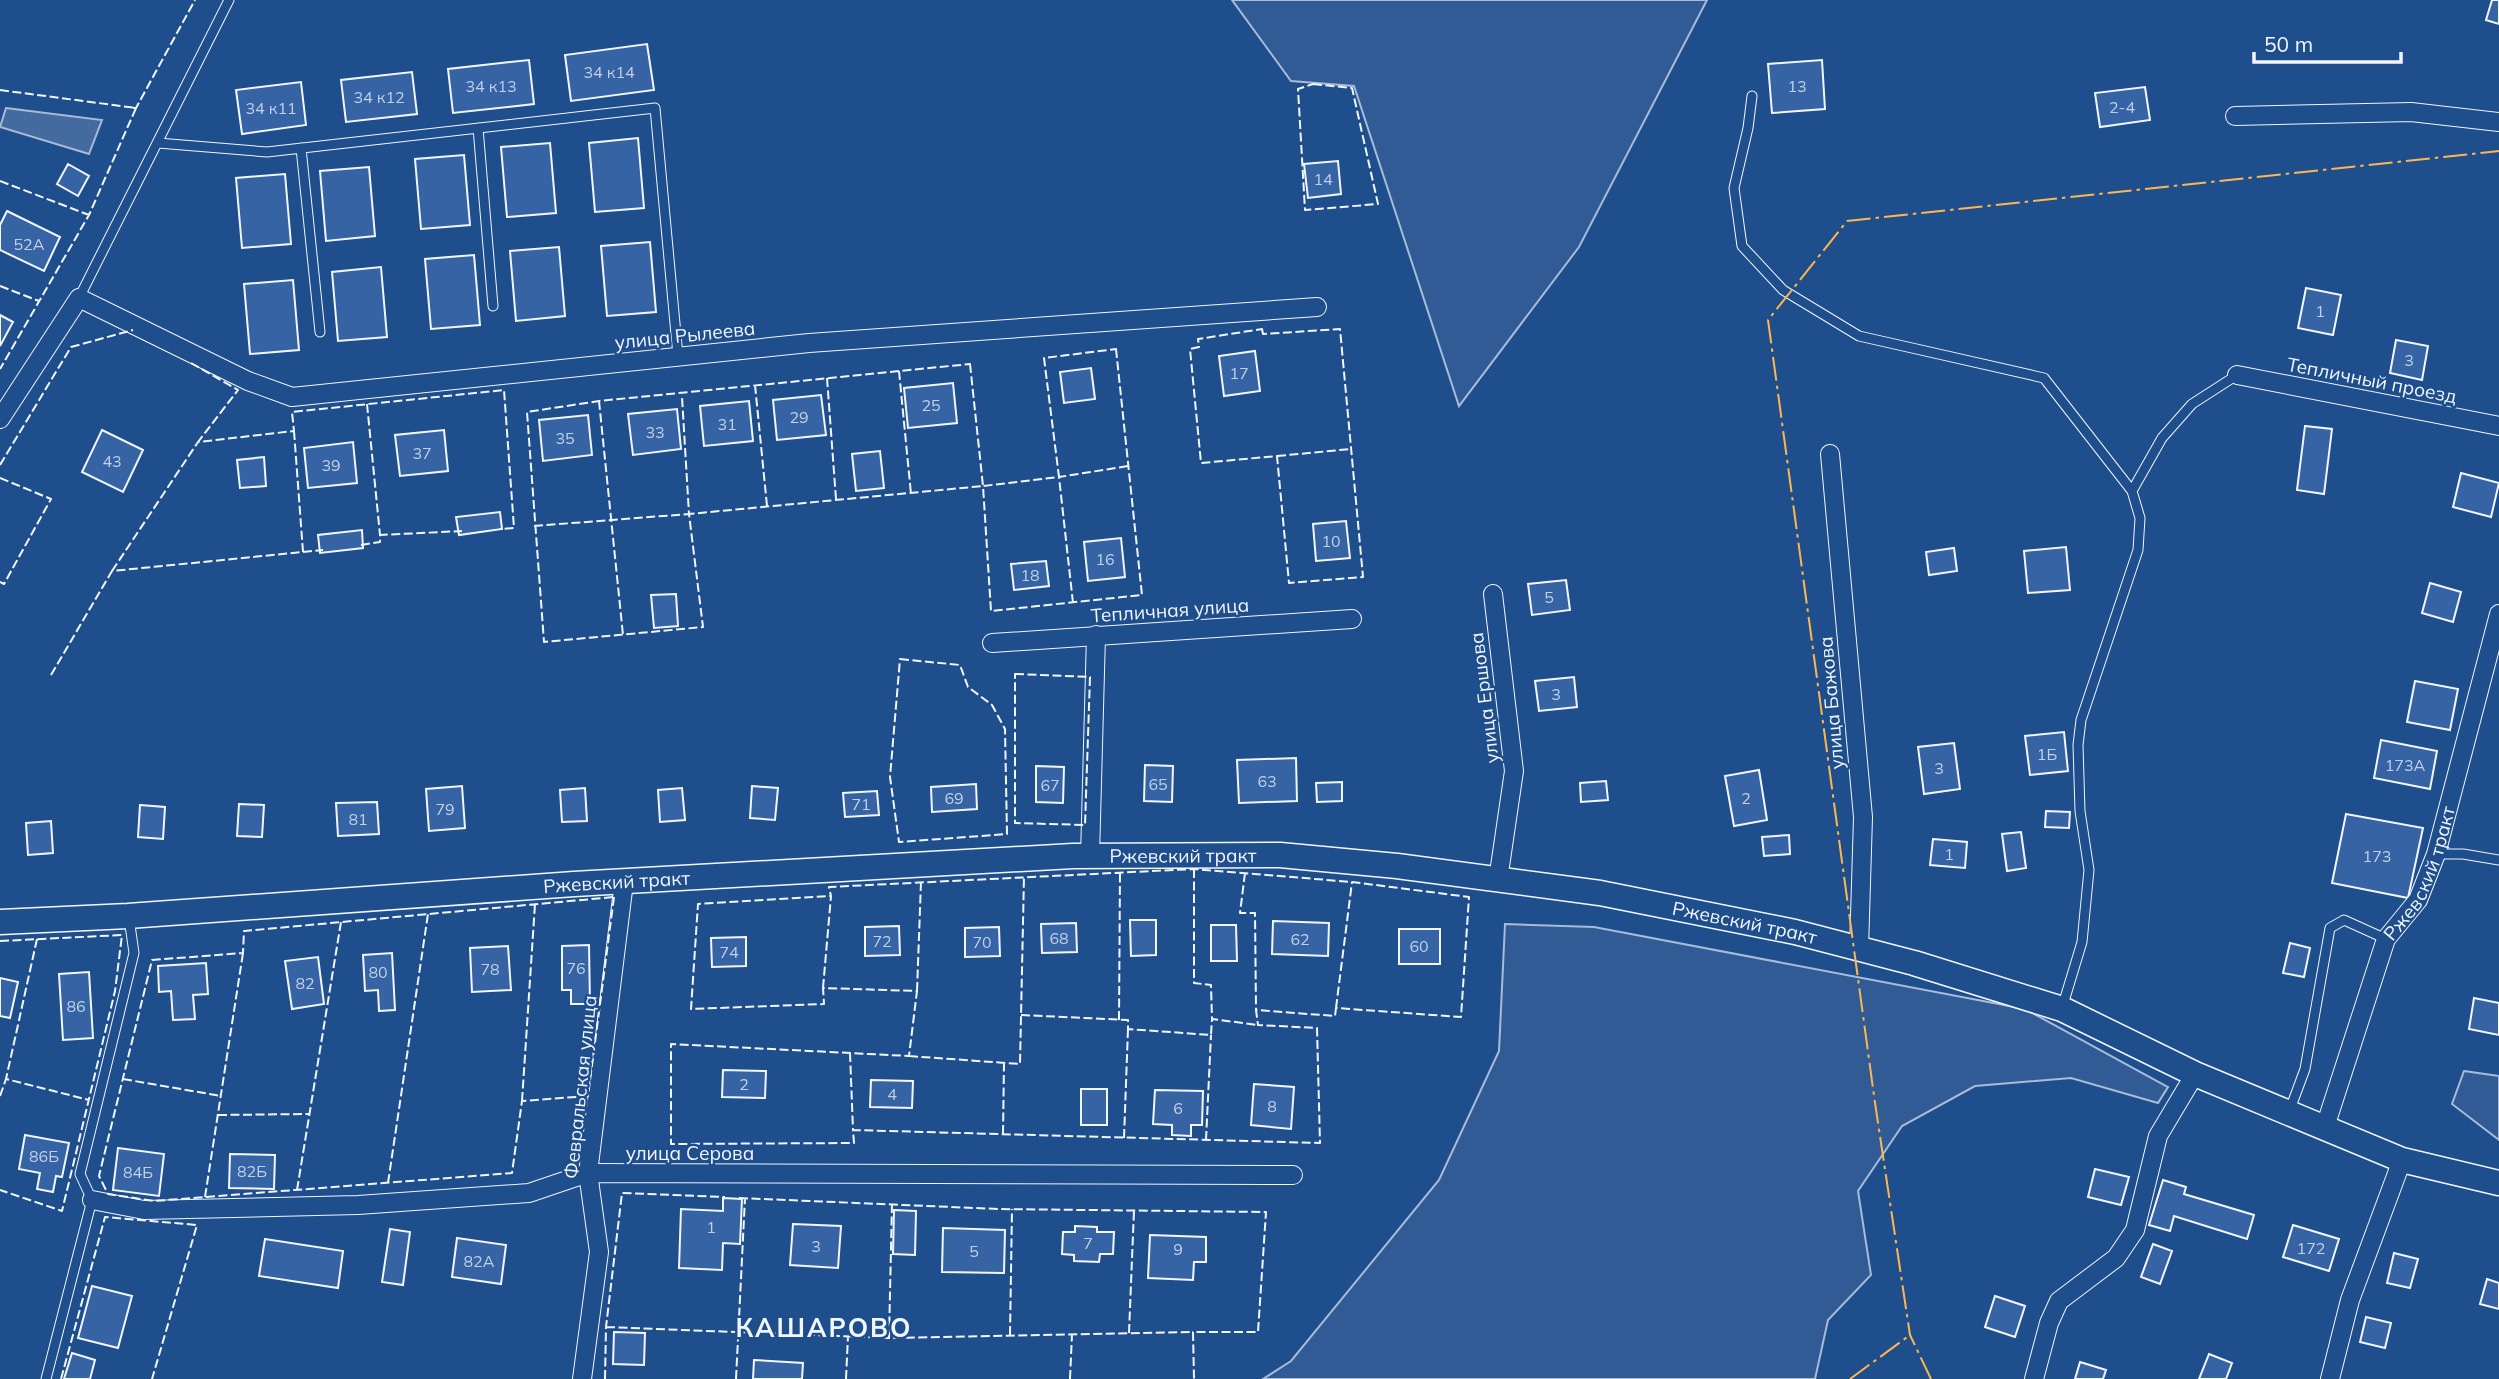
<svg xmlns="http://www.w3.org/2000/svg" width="2499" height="1379" viewBox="0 0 2499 1379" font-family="Mulish,sans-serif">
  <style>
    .built { fill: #305b95; stroke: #a8bbd7; stroke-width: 2 }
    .water { fill: #446ba0; stroke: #a8bbd7; stroke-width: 2 }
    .building { fill: #3563a3; stroke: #f2f6ff; stroke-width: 2 }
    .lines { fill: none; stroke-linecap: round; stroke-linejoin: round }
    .service-casing { stroke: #f2f6ff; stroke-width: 11 }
    .minor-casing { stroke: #f2f6ff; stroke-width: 20 }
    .secondary-casing { stroke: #f2f6ff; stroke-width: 27 }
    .service { stroke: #1f4e8c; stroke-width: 9 }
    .minor { stroke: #1f4e8c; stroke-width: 18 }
    .secondary { stroke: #1f4e8c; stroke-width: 24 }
    .fence { stroke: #f2f6ff; stroke-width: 2; stroke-dasharray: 9 3.5; stroke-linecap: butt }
    .power { stroke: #ffb74d; stroke-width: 2; stroke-dasharray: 24 5 3.5 5; stroke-linecap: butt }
    .labels { text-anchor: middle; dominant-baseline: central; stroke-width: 5; stroke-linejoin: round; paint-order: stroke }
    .number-label { font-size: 16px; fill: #c3d1e8 }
    .street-label { font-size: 19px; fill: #f2f6ff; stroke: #1f4e8c }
    .district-label { font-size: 26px; font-weight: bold; letter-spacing: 2px; fill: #f2f6ff; stroke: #1f4e8c }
  </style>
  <rect width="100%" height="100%" fill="#1f4e8c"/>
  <path class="built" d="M1232,0H1707L1579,247L1459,406L1354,86L1291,81Z
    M1505,924L1594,927L2025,1009L2168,1087L2158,1103L2071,1078L1975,1086L1902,1126L1858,1191L1871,1275L1828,1320L1815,1379H1263L1291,1361L1439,1180L1499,1051Z
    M2464,1071L2499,1076V1140L2452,1104Z"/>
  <path class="water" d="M6,108L102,120L89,154L0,127Z"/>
  <path class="building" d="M2492,0H2499V24L2486,20Z
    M647,44L654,90L571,101L565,55Z
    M529,60L534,104L453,113L448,69Z
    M1822,60L1825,109L1772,113L1768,64Z
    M412,72L417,114L346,122L341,80Z
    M301,82L306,125L242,134L236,90Z
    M2145,87L2150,120L2100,127L2095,93Z
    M638,138L644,208L595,212L589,143Z
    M550,143L556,213L507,217L501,147Z
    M464,155L470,225L421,229L415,159Z
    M1338,161L1341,194L1308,198L1304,164Z
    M68,164L89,176L78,196L57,184Z
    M369,167L375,236L326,241L320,171Z
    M285,174L291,244L242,248L236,178Z
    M7,211L60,237L44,271L0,250V225Z
    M650,242L656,312L607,316L601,246Z
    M559,247L565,316L516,321L510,251Z
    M474,255L480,325L431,329L425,259Z
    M381,267L387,337L338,341L332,272Z
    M293,280L299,350L250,354L244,284Z
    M2306,288L2341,295L2333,335L2298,328Z
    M0,315L13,322L0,346Z
    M2396,340L2428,346L2422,380L2390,373Z
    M1255,351L1260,391L1224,396L1219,356Z
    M1091,368L1095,399L1064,403L1060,372Z
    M953,383L957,423L908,428L904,388Z
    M821,395L826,435L777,440L773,400Z
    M749,401L753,441L704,446L700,406Z
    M677,409L681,449L633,455L628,414Z
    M588,415L592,455L543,461L539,420Z
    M2305,426L2332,429L2324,494L2297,490Z
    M102,430L143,450L123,492L82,472Z
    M444,430L448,471L400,476L395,435Z
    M353,442L357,483L308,488L304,448Z
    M880,451L884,488L856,491L852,454Z
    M264,457L266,486L240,488L237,460Z
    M2461,473L2499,483L2491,517L2453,507Z
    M500,512L502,529L459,535L456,517Z
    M1346,521L1350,558L1316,561L1313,524Z
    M362,530L363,548L320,553L318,535Z
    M1121,538L1125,577L1088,581L1084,542Z
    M2066,547L2070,590L2028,593L2024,551Z
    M1954,548L1957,571L1929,575L1926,552Z
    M1046,561L1049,586L1014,590L1011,564Z
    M1566,580L1570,610L1532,615L1528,584Z
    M2430,583L2461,592L2453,622L2422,613Z
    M676,594L678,626L654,628L651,595Z
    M1574,677L1577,707L1539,711L1535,681Z
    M2415,681L2458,689L2450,730L2407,722Z
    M2064,732L2068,771L2030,775L2025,736Z
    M2381,740L2437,751L2430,789L2374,778Z
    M1954,743L1960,789L1924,794L1918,747Z
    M1296,758L1297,801L1239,803L1237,760Z
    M1145,765L1173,766L1172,802L1144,801Z
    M1036,766L1064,767L1063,803L1036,802Z
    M1759,770L1767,820L1734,826L1725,776Z
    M1606,781L1608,800L1581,802L1580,783Z
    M1342,782V801L1317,802L1316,783Z
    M976,784L977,809L932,812L931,787Z
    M462,786L465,828L429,831L426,789Z
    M752,786L778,788L775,820L750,818Z
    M585,788L587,821L562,822L560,790Z
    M682,788L685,820L660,822L658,790Z
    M877,791L879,815L845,817L843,793Z
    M377,802L379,834L338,836L336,803Z
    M239,804L264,805L262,837L237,836Z
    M140,805L165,807L163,839L138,837Z
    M2046,811L2070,812L2069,828L2045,827Z
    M2346,814L2423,828L2408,898L2332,883Z
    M51,821L53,853L28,855L26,823Z
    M2021,832L2026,868L2007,871L2002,834Z
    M1789,835L1790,854L1764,856L1762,837Z
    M1933,839L1967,842L1965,868L1930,865Z
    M1130,920H1156V955L1131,956Z
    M1273,921L1329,923L1328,956L1272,954Z
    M1076,923L1077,952L1042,953L1041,924Z
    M1211,925H1236L1237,961H1211Z
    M899,926L900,955L865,956V927Z
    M999,927L1000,956L965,957V928Z
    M1399,929H1440V964H1399Z
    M746,937V966L712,967L711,938Z
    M2290,943L2310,948L2304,977L2283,973Z
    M589,945L590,1004H571V990H562V946Z
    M508,946L511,990L472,992L470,948Z
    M392,953L395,1010L379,1011L378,990L365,991L363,955Z
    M318,957L324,1004L292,1009L285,961Z
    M206,963L208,994L193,995L195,1019L173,1020L171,991L159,992L158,966Z
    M89,972L93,1038L63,1040L59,974Z
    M0,978L18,982L10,1018L0,1016Z
    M2474,998L2499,1003V1035L2469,1029Z
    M723,1070L766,1071L765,1098L722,1097Z
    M871,1080L913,1081L912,1108L870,1107Z
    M1254,1084L1294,1087L1291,1129L1251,1125Z
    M1081,1089H1107V1125H1081Z
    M1155,1090L1203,1091L1202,1125H1191V1136L1172,1135V1125L1153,1124Z
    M25,1135L69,1143L62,1177L56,1176L53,1192L37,1189L40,1173L19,1169Z
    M118,1148L164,1154L159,1196L113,1190Z
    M230,1154L275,1155L274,1189L229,1188Z
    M2095,1169L2129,1177L2121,1205L2088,1197Z
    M2163,1180L2186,1187L2184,1194L2254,1215L2247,1239L2174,1216L2170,1231L2149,1225Z
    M723,1198L742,1199L740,1244L723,1243L722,1270L679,1268L681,1209L723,1211Z
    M894,1210L916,1211L915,1255L893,1254Z
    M793,1224L841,1226L838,1268L790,1265Z
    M2293,1225L2339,1239L2329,1271L2283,1257Z
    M1075,1226L1097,1227V1232H1114L1113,1254H1100L1099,1262L1074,1261V1255L1062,1254L1063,1232H1075Z
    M943,1228L1005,1230L1004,1273L942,1272Z
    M390,1229L410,1232L403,1285L382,1282Z
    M1150,1235L1206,1237V1262H1194L1193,1280L1148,1278Z
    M457,1238L506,1245L501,1284L452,1277Z
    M265,1239L343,1251L338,1288L259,1276Z
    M2153,1244L2172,1251L2160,1284L2141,1277Z
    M2394,1253L2418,1259L2410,1288L2387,1283Z
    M2487,1279L2499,1283V1309L2480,1304Z
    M92,1286L132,1296L118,1348L78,1338Z
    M1995,1296L2025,1306L2015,1337L1985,1327Z
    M2366,1317L2391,1323L2385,1348L2360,1342Z
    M614,1332L645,1333L644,1365L613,1364Z
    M72,1353L95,1360L90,1379H64Z
    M2209,1354L2232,1363L2226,1379H2199Z
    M754,1360L803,1363L802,1379H753Z
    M2080,1362L2106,1370L2103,1379H2075Z"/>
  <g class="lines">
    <g class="service-casing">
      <path id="service" d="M1752,96L1748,128L1734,188L1742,246L1783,290L1859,336L2044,378L2132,491L2140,518L2138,550L2081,720L2078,745L2080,811L2089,870L2082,942L2062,1008
        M478,128L493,306
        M158,143L267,152L655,108L678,356
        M301,148L320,332
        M79,298L229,0
        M2132,491L2162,438L2192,404L2237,375
        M2436,854H2463L2499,860
        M2289,1112L2305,1069L2330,928L2344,920L2386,939
        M46,1379L92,1200L80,1174L134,953L129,918"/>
    </g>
    <g class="minor-casing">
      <g id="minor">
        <path d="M2235,116L2411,112L2499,122"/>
        <path d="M2237,375L2499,426"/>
        <path d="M0,419L79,298L248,381L292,397L809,343L1317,307"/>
        <path d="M1830,454L1863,817L1859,949"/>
        <path d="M1493,594L1514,771L1498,880"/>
        <path d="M992,643L1352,619"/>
        <path d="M1090,856L1096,635"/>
        <path id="s1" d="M2325,1127L2386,939L2418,900L2436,854L2499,614"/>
        <path d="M92,1200L144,1210L358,1205L529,1193L588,1173L1293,1175"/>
        <path d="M582,1379L599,1252L588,1173L624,882"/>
        <path d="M2034,1379L2049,1323L2059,1301L2116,1258L2135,1230L2158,1136L2195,1074"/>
        <path d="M2330,1379L2350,1300L2402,1160"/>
      </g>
    </g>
    <g class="secondary-casing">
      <g id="secondary">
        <path id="s2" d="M0,922L128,916L574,884L1073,856L1280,855L1397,866L1600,893L1795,932L1914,963L2062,1009L2195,1074L2402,1160L2499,1183"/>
      </g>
    </g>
    <use href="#service" class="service"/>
    <use href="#minor" class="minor"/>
    <use href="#secondary" class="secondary"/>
    <path class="fence" d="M1313,84L1352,88L1378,204L1305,210L1298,89Z
      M0,90L136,108L89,215L0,369
      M133,108H136L195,0
      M0,181L89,215
      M0,286L39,301
      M1262,329L1263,334L1340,329L1363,577L1289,583L1277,456L1201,463L1190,349L1199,347L1198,339Z
      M1116,349L1142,595L991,611L983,486L1059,477L1044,358Z
      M191,363L238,390L198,442L294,431L292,412L504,390L514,528L500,529
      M970,364L983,486L689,514L703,627L544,642L527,412L599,401Z
      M899,371L911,494
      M827,378L836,499
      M755,385L767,506
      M599,401L623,635
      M367,404L380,535
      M294,431L303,552
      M1277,456L1351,449
      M0,465L71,347L133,330
      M0,478L51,499L4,584L0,582
      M534,526L689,514L682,397
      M361,545L380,542V535L462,531
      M112,571L198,442
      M1073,603L1059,477L1128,466
      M900,659L960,665L968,687L992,705L1005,729L1007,834L899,842L890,777Z
      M1015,674L1090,677L1085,825L1015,823Z
      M51,675L112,571L323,550
      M1194,869V983L1211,985L1212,1019
      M1245,873L1240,913H1255L1256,1010
      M614,897L588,1096L522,1101L512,1173L154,1201L108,1194L99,1176L152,960L243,953L244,931Z
      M37,939L6,1079L89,1100
      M0,941L122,935L115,991L62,1211L0,1190
      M823,988L831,896L829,887L1194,869L1352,882L1469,897L1461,1017L1336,1008L1335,1016L1256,1010L1258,1025L1317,1028L1320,1143L853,1130L854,1143L671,1144V1044L909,1056L917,991L823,988L824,1004L691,1009L698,904L831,896
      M917,991L921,882
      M1336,1008L1352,882
      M1021,1015L1128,1020V1029L1211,1035L1212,1019L1258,1025
      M1119,1020L1120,872
      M850,1053L853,1130
      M909,1056L1020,1064L1024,876
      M123,1079L221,1096
      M0,1096L6,1079
      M522,1101L535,904
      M218,1115L309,1114
      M1003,1134L1004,1063
      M1124,1138L1128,1029
      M1206,1140L1211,1035
      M388,1183L428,914
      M297,1190L341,922
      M205,1197L243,953
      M739,1198L998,1209L1266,1212L1258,1332H1193L1194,1379
      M606,1327L889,1338L1193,1332
      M1129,1333L1134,1210
      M1010,1335L1012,1209
      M889,1338L892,1204
      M61,1379L105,1217L197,1225L152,1379
      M605,1379L606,1327L622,1193L725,1197
      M736,1379L745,1198
      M846,1379L848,1336
      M1070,1379L1072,1334"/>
    <path class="power" d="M1850,1379L1910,1335
      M1931,1379L1910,1335L1875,1103L1768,320L1847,221L2499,151"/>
  </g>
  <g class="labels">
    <g class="number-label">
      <text x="609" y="72">34 к14</text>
      <text x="491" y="86">34 к13</text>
      <text x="1797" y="86">13</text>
      <text x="379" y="97">34 к12</text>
      <text x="2122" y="107">2-4</text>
      <text x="271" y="108">34 к11</text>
      <text x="1323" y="179">14</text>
      <text x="29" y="244">52А</text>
      <text x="2320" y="311">1</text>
      <text x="2409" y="360">3</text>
      <text x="1239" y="373">17</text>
      <text x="931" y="405">25</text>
      <text x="799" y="417">29</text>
      <text x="727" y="424">31</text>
      <text x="655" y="432">33</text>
      <text x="565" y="438">35</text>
      <text x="422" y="453">37</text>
      <text x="112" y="461">43</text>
      <text x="331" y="465">39</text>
      <text x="1331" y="541">10</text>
      <text x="1105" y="559">16</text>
      <text x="1030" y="575">18</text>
      <text x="1549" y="597">5</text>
      <text x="1556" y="694">3</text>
      <text x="2047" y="754">1Б</text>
      <text x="2405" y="765">173А</text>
      <text x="1939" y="768">3</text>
      <text x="1267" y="781">63</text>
      <text x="1158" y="784">65</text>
      <text x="1050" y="785">67</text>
      <text x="954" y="798">69</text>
      <text x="1746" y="798">2</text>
      <text x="861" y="804">71</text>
      <text x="445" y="809">79</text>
      <text x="358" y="819">81</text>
      <text x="1949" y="854">1</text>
      <text x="2377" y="856">173</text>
      <text x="1059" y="938">68</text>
      <text x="1300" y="939">62</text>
      <text x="882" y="941">72</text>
      <text x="982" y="942">70</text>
      <text x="1419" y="946">60</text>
      <text x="729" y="952">74</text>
      <text x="576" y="968">76</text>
      <text x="490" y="969">78</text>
      <text x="378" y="972">80</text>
      <text x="305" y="983">82</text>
      <text x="76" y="1006">86</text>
      <text x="744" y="1084">2</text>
      <text x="892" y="1094">4</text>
      <text x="1272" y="1106">8</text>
      <text x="1178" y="1108">6</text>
      <text x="44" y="1156">86Б</text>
      <text x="252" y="1171">82Б</text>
      <text x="138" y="1172">84Б</text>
      <text x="711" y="1227">1</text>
      <text x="1088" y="1243">7</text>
      <text x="816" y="1246">3</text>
      <text x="2311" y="1248">172</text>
      <text x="1178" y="1249">9</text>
      <text x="974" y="1251">5</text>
      <text x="479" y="1261">82А</text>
    </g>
    <g class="street-label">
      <text transform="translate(685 335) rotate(-6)">улица Рылеева</text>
      <text transform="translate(2372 380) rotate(11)">Тепличный проезд</text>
      <text transform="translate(1170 610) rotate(-4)">Тепличная улица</text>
      <text transform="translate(1484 698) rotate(-97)">улица Ершова</text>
      <text transform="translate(1831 703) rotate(-95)">улица Бажова</text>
      <text stroke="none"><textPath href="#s2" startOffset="1185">Ржевский тракт</textPath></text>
      <text stroke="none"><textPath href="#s1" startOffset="273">Ржевский тракт</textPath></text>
      <text stroke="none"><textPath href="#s2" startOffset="618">Ржевский тракт</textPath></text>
      <text stroke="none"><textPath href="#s2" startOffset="1752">Ржевский тракт</textPath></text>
      <text transform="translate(580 1087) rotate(-84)">Февральская улица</text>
      <text x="690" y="1153">улица Серова</text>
    </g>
    <g class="district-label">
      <text x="824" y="1327">КАШАРОВО</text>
    </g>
  </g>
  <path d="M2254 52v10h147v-10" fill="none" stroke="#f2f6ff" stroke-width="3.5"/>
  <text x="2264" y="52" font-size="21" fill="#f2f6ff" stroke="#1f4e8c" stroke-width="5" paint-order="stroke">50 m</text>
</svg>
